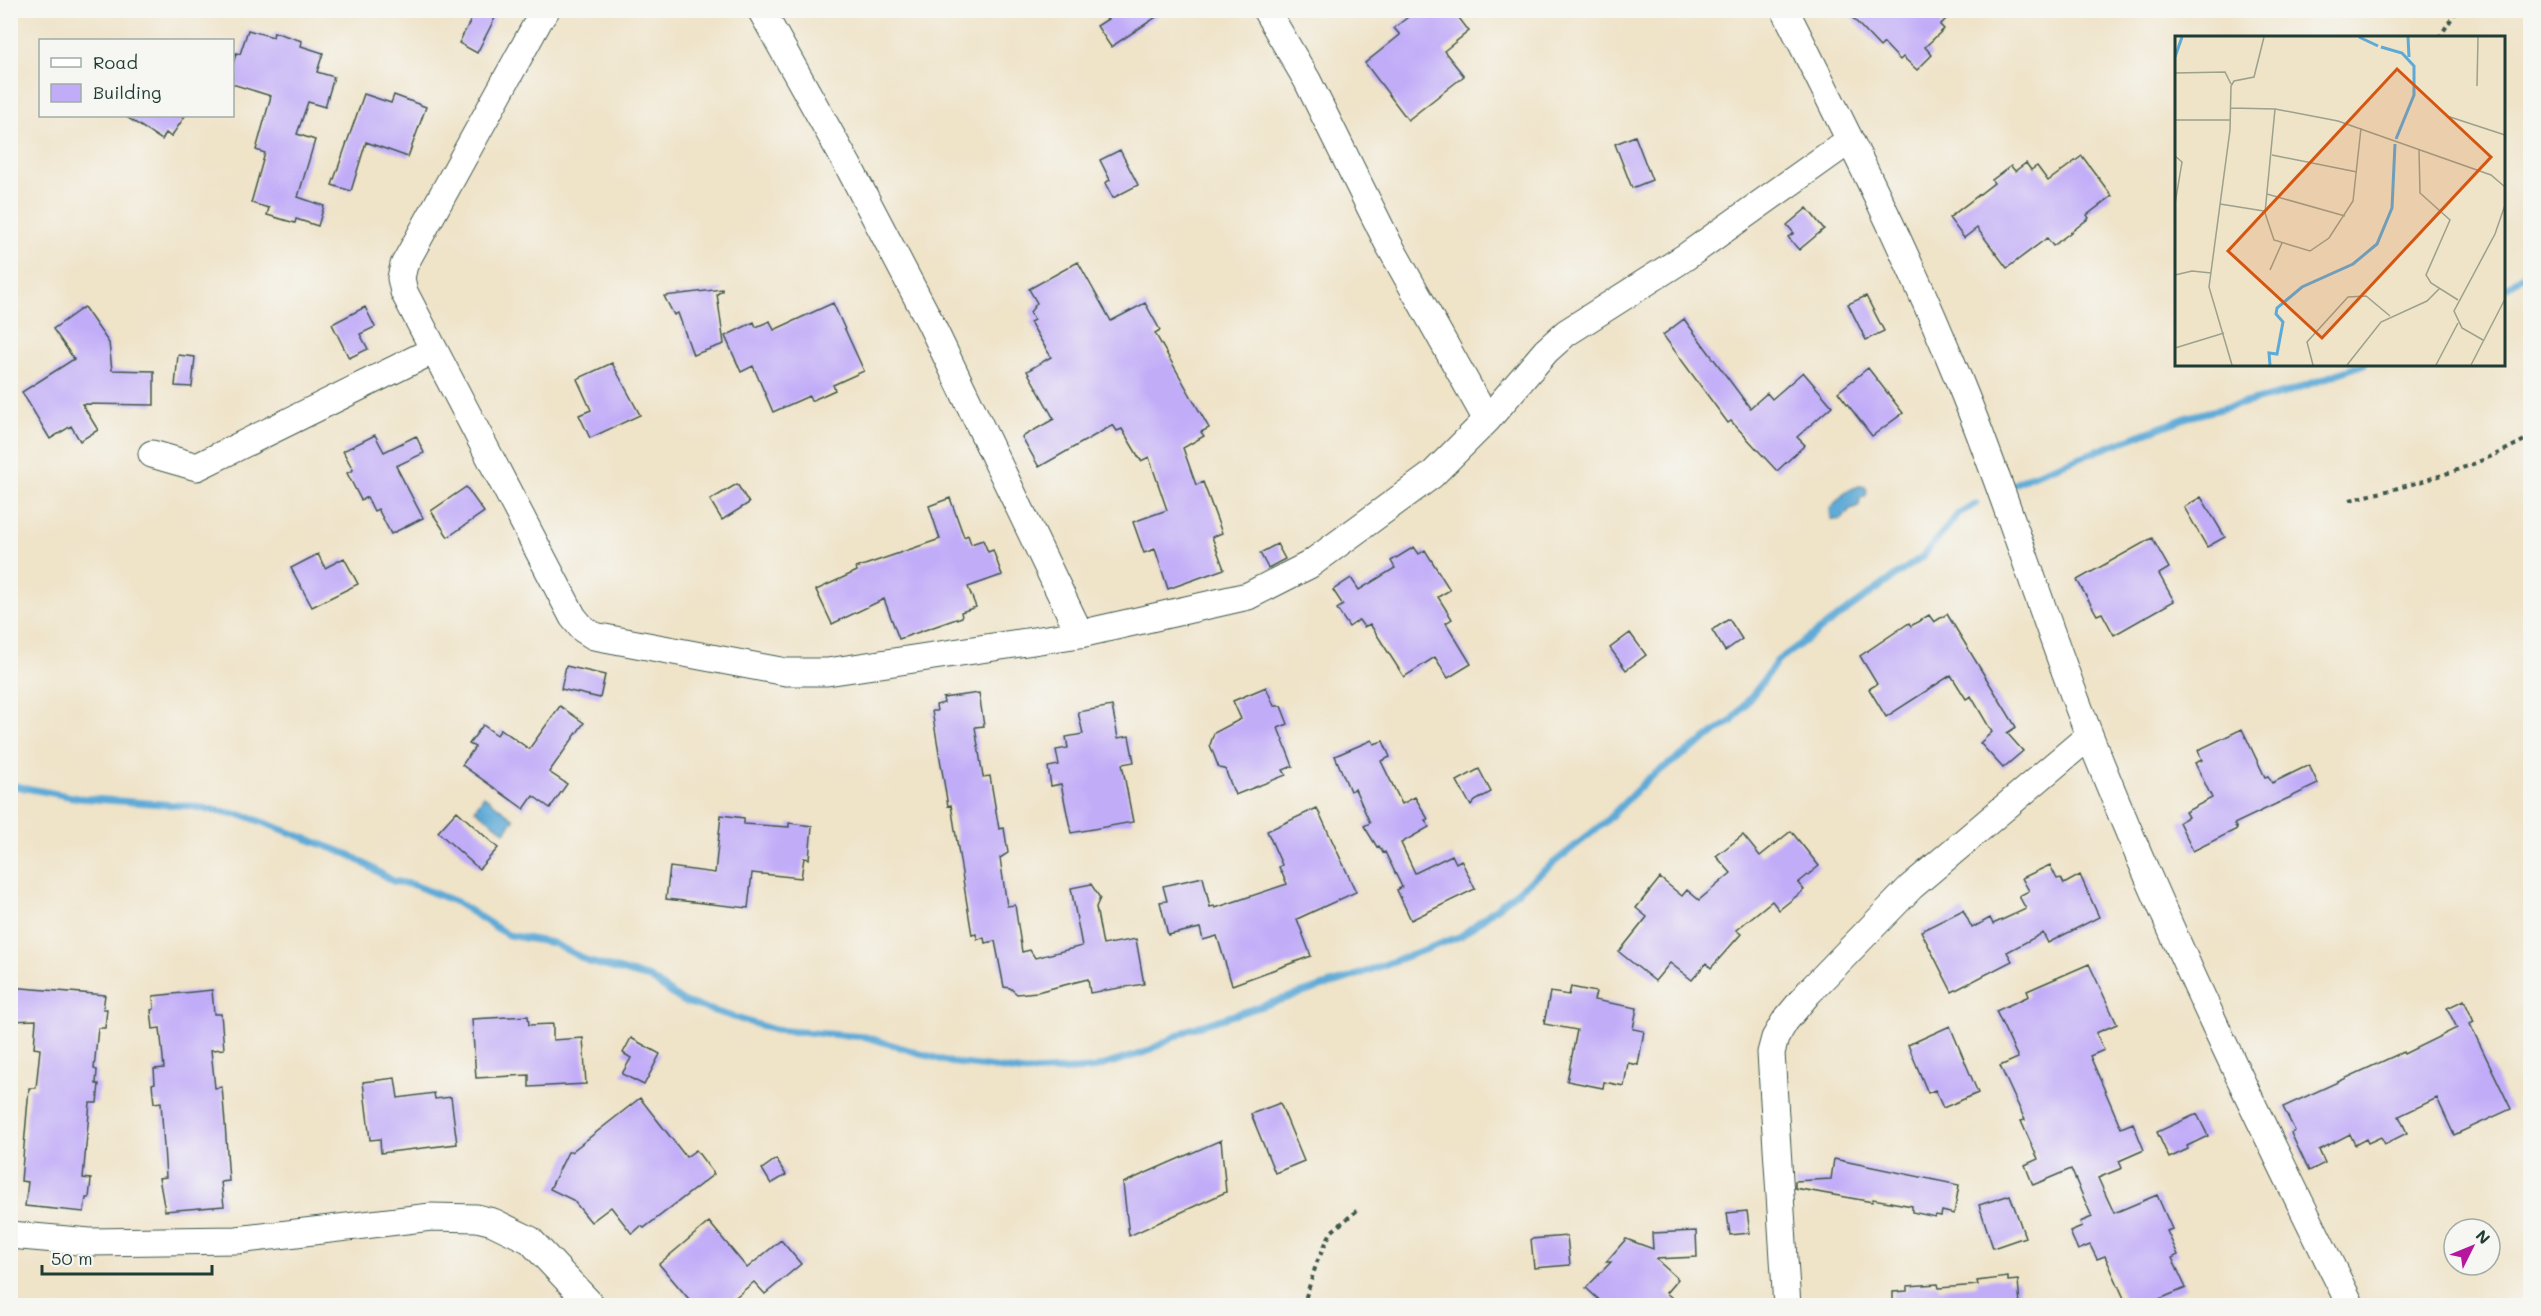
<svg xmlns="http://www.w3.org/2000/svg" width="2541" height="1316" viewBox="0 0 2541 1316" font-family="Mali,sans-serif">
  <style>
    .water { fill: #5eaad7; stroke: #3e7486; stroke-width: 1.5 }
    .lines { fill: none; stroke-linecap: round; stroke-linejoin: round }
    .stream { stroke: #5eaad7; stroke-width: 7 }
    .building { fill: #c1acf8 }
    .street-casing { stroke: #3e564a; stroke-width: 29 }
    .path { stroke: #3e564a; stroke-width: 4; stroke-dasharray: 4.5 4.5; stroke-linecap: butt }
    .street { stroke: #fff; stroke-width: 27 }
    .inset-river { fill: none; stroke: #5eaad7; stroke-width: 3 }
    .inset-road { fill: none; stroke: #9ca18d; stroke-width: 1.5 }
    .view { fill: #d45610; fill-opacity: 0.15; stroke: #d45610; stroke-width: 3 }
    .inset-edge { fill: none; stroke: #1f3d34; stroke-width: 3 }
  </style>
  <rect width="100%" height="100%" fill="#f6f6f2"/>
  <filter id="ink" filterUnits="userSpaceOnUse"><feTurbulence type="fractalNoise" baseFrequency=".0167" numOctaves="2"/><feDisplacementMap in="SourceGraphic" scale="12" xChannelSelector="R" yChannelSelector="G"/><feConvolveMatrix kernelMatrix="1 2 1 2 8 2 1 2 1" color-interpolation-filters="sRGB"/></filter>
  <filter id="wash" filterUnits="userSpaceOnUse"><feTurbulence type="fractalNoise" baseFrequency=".008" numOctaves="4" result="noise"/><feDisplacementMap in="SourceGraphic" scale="24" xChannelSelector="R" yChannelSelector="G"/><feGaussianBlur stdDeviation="1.35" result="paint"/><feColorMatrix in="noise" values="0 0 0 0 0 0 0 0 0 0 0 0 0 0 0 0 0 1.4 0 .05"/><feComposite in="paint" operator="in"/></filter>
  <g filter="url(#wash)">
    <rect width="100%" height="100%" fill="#efe3c8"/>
    <path class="water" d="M1859,486H1865L1867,492L1865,497L1860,498L1859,506L1850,509L1841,520L1831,519L1830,508L1847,491Z
      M484,796L514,819L505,832L475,809Z"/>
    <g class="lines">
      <path class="stream" d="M2504,290L2530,270
        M2009,487L2030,476L2188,417L2285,393L2364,364
        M10,785L78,798L190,806L246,816L350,855L393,881L414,885L456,902L508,935L553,943L590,962L650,978L682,1001L775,1030L866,1037L949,1062L1025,1072L1091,1069L1146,1052L1190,1029L1349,978L1461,936L1604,823L1649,778L1732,721L1762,683L1777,661L1923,556L1959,513L1976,504"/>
    </g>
    <g id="blocks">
      <path class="building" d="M476,10H499L477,53L459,43Z
        M1103,10H1167L1111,47L1097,26L1108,19Z
        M1417,10H1453L1469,31L1444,51L1464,76L1408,120L1365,63L1400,35L1394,28Z
        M1845,10H1955L1940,25L1944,29L1925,47L1932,55L1917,70L1903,57L1900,60L1884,43L1880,47Z
        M248,30L273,37L274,32L302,41L301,46L323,53L317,72L334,77L325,107L308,102L297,134L315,140L298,197L324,206L318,226L296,219L295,223L267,215L269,208L251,203L265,153L256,150L271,96L232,84V67L236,53L240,54Z
        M364,94L391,103L394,95L426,107L408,157L366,142L351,191L332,185Z
        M125,116H185L171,137L166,133L162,140Z
        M1635,136L1652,180L1632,188L1615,144Z
        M1120,150L1138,185L1113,198L1105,183L1110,180L1100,160Z
        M2082,156L2112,196L2087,215L2089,218L2053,246L2047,238L2007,268L1977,228L1964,238L1949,218L1994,183L1992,180L2011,166L2015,171L2026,163L2031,170L2037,166L2048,181Z
        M1807,208L1824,229L1799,250L1788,237L1794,233L1787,225Z
        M1078,262L1111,321L1145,303L1160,330L1155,333L1209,428L1201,432L1204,436L1183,448L1196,485L1203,482L1222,533L1212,537L1224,569L1168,589L1155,549L1144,553L1133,522L1167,510L1149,457L1141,461L1122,429L1117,431L1113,425L1039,467L1022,437L1054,419L1027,371L1051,357L1030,322L1034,320L1030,312L1037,303L1029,289Z
        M722,289V291L717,294L724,344L693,355L678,313L674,315L664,296Z
        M1866,296L1884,331L1866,340L1848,304Z
        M833,303L864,371L833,385L835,390L811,401L809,396L773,412L753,366L741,372L725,336L754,322L756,327L770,321L774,330Z
        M84,307L109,343L112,370L154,371V405L82,404L98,430L80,441L71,426L50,439L22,392L74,359L53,329Z
        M365,307L375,327L360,334L368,349L349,358L332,324Z
        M1684,319L1750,408L1767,393L1772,399L1803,372L1832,406L1797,437L1805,445L1777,471L1731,421L1728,423L1663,335Z
        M178,355L195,357L192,387L175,386Z
        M612,363L640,415L590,438L579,415L591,410L577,379Z
        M1868,368L1903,413L1872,436L1838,392Z
        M375,435L384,452L416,436L424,453L396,466L423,518L391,534L378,509L374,511L367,497L361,500L347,473L353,470L343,451Z
        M737,484L749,503L722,520L710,500Z
        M466,487L484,512L448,537L431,511Z
        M2201,497L2225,537L2207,547L2184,507Z
        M950,498L964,537L968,535L971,544L983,540L988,552L993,550L1002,575L968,587L976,607L961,612L962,617L899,639L884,599L832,624L816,590L857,571L856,568L940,539L929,506Z
        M2152,538L2169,568L2159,574L2174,601L2114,635L2102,613L2097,615L2077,580Z
        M1277,544L1285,559L1268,568L1260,553Z
        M1414,547L1419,554L1425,550L1450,590L1438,597L1452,619L1446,623L1471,664L1448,678L1435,657L1404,677L1370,624L1364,627L1359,620L1349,627L1337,609L1343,605L1333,590L1351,578L1359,590L1395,568L1391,561Z
        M318,554L325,568L344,558L358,584L312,607L291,568Z
        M1947,614L2016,727L2007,733L2023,751L2003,768L1980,743L1992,732L1971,696L1966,699L1951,675L1886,717L1869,689L1877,684L1860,656L1909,623L1911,626L1929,615L1934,622Z
        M1729,619L1742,639L1725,651L1712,630Z
        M1630,633L1646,655L1626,670L1610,648Z
        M566,666L605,675L600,698L561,689Z
        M1266,687L1274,706H1281L1288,724L1278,728L1293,766L1283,770L1286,775L1235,795L1225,769L1219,768L1210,745L1214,733L1241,719L1233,701Z
        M979,693L984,726L975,727L983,777L990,776L999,829L1004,828L1008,853L1000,858L1007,906L1015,905L1022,952L1030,950L1035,958L1082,946L1071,888L1091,884L1100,898L1096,907L1103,945L1136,939L1144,984L1090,993L1088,979L1037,992L1017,994L1010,988L1004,987L995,941L985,943L984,938L977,939L976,934L972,935L951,805L948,806L932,711H937L936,705L944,703L943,698Z
        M560,706L584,723L549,772L567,784L550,808L533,796L524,809L462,765L475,747L469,744L483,725L497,735L501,729L529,749Z
        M1112,706L1118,738L1129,736L1134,762L1122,764L1133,822L1071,833L1061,784L1051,786L1048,767L1059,765L1056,750L1068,748L1066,737L1083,734L1078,712Z
        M2242,729L2265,777L2268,776L2272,783L2309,765L2318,784L2234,824L2237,829L2193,851L2179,822L2188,817L2185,812L2212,798L2195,763L2202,760L2198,750Z
        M1372,740L1374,744L1383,741L1390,757L1381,761L1402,804L1415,797L1428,819L1425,820L1429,827L1401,843L1415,873L1452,855L1456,863L1461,860L1475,889L1411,920L1397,890L1402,887L1385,852L1383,853L1379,846L1377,847L1364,826L1370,823L1355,789L1350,791L1335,756Z
        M1479,769L1491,792L1475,801L1471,806L1457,781Z
        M1317,808L1356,892L1297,919L1311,956L1232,985L1217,936L1203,940L1200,928L1168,935L1160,902L1167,901L1163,886L1203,877L1210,907L1214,906L1215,908L1287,884L1279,867L1282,865L1267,831Z
        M457,811L498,848L479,869L438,832Z
        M721,815L744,818V824L789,827V823L812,826L809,859L804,858L801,878L752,873L748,908L666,899L670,867L715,873Z
        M1791,831L1819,866L1798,883L1804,890L1779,910L1772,901L1736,930L1741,934L1711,968L1706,963L1692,980L1670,963L1655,981L1619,952L1647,917L1636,908L1660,878L1682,896L1687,890L1699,900L1731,873L1716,856L1743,835L1760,856Z
        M2050,865L2057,879L2061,878L2064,884L2080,875L2099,917L2048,943L2043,933L2007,952L2012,961L1952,992L1921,931L1963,910L1972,928L1990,918L1993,924L2026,909L2019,896L2029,891L2022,878Z
        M2089,964L2117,1024L2096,1033L2104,1050L2090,1056L2121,1128L2133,1123L2144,1150L2119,1161L2122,1168L2098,1178L2114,1213L2157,1195L2172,1229L2167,1231L2178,1255L2172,1258L2186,1288L2145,1305H2127L2105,1256L2097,1259L2090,1245L2078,1250L2070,1232L2082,1227L2080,1222L2092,1217L2071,1169L2033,1185L2025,1165L2038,1159L2021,1121L2025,1120L2000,1066L2018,1058L1996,1011L2029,996L2027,991Z
        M10,987L105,995L103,1009H107L105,1028H98L94,1069L97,1070L96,1084H99L97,1103H90L83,1178L91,1179L89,1198H86L84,1212L25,1206L28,1182L21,1181L29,1088H36L40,1049L34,1048L36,1020L10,1021Z
        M1571,987L1596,992L1594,1000L1637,1008L1633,1029L1644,1031L1638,1065L1628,1063L1624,1086L1604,1082L1603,1088L1567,1081L1577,1030L1544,1024L1550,992L1569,995Z
        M212,990L214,1014H221L224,1049L211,1050L215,1088L222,1087L225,1123L229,1181L221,1182L224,1206L165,1211L159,1178L166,1177L161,1102L154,1103L152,1084L155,1083L154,1069L164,1068L160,1028L153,1029L151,1010L154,1009L153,996Z
        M2464,1000L2474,1022L2470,1024L2511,1109L2454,1135L2437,1098L2399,1116L2407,1133L2385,1144L2381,1137L2368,1143L2366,1139L2355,1145L2350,1134L2319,1150L2325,1163L2309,1171L2291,1133L2295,1131L2283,1107L2403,1052L2404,1054L2457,1028L2447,1008Z
        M528,1016L529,1025L553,1024V1040L583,1038L586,1084L529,1087V1075L476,1078L472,1019Z
        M1950,1026L1978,1093L1943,1108L1935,1090L1928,1093L1908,1045Z
        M631,1038L660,1054L644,1085L622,1074L631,1058L623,1053Z
        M395,1078L398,1098L434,1093L435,1099L451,1097L457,1144L381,1153L380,1139L370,1140L363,1082Z
        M640,1098L686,1157L696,1150L714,1174L644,1228L641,1226L632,1234L611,1207L591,1222L573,1200L550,1189L568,1152H571Z
        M1280,1103L1304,1161L1275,1173L1251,1114Z
        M2197,1114L2208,1136L2187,1146L2188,1149L2169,1158L2157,1132Z
        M1221,1140L1226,1192L1129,1236L1123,1183Z
        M776,1159L786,1175L771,1184L762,1169Z
        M1834,1159L1959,1185L1954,1214L1942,1211L1941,1216L1936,1215L1935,1217L1912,1212V1206L1873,1199L1872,1202L1867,1201L1795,1188V1181L1831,1179Z
        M2010,1195L2025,1237L1993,1248L1979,1205Z
        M1747,1211L1750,1233L1730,1235L1727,1213Z
        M709,1222L747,1268L781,1240L801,1264L765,1294L754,1282L726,1305H694L659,1264Z
        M1696,1231L1697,1257L1656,1259L1678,1279L1666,1293L1681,1305H1605L1586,1288L1611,1262H1606L1626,1239L1653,1249L1652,1233Z
        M1567,1236L1570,1265L1534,1268L1531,1239Z
        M2008,1277V1281L2018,1280L2020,1305H1893V1292L1907,1291V1286L1938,1284L1939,1288L1978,1285L1977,1281Z"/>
    </g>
  </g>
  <g filter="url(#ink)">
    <use href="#blocks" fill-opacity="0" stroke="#3e564a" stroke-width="1.5"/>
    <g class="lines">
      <g class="street-casing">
        <path id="street" d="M546,10L539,20L404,265L401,278L404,292L573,617L583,629L594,636L786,672H827L1080,634L1248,596L1309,565L1432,475L1487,420L1546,351L1566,333L1684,258L1850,140
          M761,10L851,171L930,322L1080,634
          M1266,10L1307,80L1388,243L1487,420
          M1785,10C1847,133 1909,256 1960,383C2008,500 2044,621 2090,737C2167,931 2258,1119 2351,1306
          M152,454L197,467L434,350
          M10,1235L90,1242L237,1240L431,1217L477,1218L493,1222L530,1240L592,1306
          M1787,1306L1771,1053L1775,1038L1785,1021L1809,992L1911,887L2089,736"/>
      </g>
      <path class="path" d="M2439,38L2457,10
        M2350,500C2416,484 2471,470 2530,437
        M1303,1306L1317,1262L1331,1232L1360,1208"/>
      <use href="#street" class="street"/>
    </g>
  </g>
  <g transform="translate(2175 36)">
    <rect width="330" height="330" fill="#efe3c8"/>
    <path class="inset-river" d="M184,1L203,10M233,1L234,21M206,11L227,17L239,30V59L221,103M0,21L7,1M95,329L94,317L102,318L108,286L101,278L102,272L127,251L178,228L202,208L217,172L220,108"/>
    <path class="inset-road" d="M0,37L50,36L56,48M302,50L303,1M55,72L100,73L163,85L316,139L330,151M100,73L90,177L99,204L135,215L154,202L178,165L186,92M272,80L330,99M0,84H55M244,114L245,157L275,184L251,239L256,247L283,264M97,119L182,136M0,120L7,126L0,168M92,158L170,180M45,168L89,175M95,234L107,207M0,239L17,235L36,237M308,304L287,292L279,275L320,198L330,169M0,312L49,297M57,329L34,251L55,94L56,50L59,45L79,41L89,1M138,329L132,306L173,261L191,260L215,280M172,329L206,286L252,265L265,252M261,329L283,287M296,329L330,263"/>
    <path class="view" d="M222,33L316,121L147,302L53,215Z"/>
    <rect width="330" height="330" class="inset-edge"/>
  </g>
  <rect width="2541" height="1316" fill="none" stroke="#f6f6f2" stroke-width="36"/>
  <rect x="39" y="39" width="195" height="78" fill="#f6f6f2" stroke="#a0aca6" stroke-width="1.5"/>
  <rect x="51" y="58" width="30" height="9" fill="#ffffff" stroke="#a0aca6" stroke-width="1.5"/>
  <text x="93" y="69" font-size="18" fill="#1f3d34">Road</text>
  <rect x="51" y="84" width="30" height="18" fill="#c1acf8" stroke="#a0aca6" stroke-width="1.5"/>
  <text x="93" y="99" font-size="18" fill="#1f3d34">Building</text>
  <g transform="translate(2472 1247) rotate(47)"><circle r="28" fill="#f6f6f2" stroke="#a0aca6" stroke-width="1.5"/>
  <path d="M0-4.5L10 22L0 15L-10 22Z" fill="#b5179e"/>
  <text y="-9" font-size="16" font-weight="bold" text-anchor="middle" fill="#1f3d34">N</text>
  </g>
  <path d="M42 1265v9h170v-9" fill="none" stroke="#1f3d34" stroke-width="3"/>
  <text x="51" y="1265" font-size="18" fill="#1f3d34" stroke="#f6f6f2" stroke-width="4.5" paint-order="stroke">50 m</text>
</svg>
